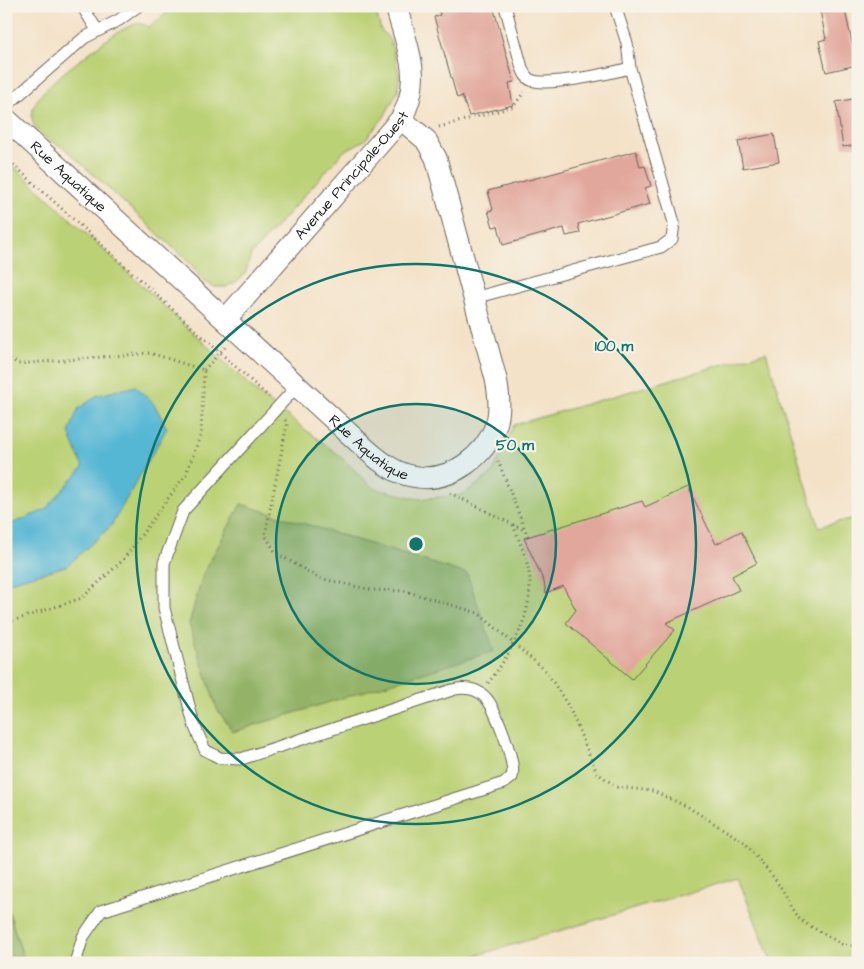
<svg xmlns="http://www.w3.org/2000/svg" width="864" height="969" viewBox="0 0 864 969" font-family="'Architects Daughter',sans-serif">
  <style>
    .green { fill: #bbd176; stroke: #6c7649 }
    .forest { fill: #94b367; stroke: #586842 }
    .water { fill: #56b7d4; stroke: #396a78 }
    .building { fill: #e2a79c }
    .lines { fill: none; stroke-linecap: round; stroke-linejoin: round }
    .lane-casing { stroke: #686158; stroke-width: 13 }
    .street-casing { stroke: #686158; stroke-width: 23 }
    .path { stroke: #686158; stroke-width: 3; stroke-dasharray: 1 4; stroke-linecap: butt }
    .lane { stroke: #fff; stroke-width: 11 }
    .street { stroke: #fff; stroke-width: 21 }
    .ring { fill: none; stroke: #0f766e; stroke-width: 2.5 }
    .labels { text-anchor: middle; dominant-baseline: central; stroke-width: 4.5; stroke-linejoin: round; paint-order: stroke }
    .street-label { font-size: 15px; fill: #1c1c1c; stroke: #f7f3e8 }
    .centre { fill: #0f766e; stroke: #f7f3e8; stroke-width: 2.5 }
    .ring-label { font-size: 15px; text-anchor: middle; font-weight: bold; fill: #0f766e; stroke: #f7f3e8; stroke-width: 4.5; stroke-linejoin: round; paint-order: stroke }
  </style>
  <rect width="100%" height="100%" fill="#f7f3e8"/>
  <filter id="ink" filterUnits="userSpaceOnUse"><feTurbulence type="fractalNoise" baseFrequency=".02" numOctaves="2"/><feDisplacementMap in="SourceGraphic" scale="10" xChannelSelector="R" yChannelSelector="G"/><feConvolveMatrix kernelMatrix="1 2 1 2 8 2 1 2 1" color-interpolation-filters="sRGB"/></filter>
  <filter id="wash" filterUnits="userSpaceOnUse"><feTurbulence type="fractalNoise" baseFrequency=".0096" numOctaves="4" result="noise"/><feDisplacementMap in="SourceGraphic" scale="20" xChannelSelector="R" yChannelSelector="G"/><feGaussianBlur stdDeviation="1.12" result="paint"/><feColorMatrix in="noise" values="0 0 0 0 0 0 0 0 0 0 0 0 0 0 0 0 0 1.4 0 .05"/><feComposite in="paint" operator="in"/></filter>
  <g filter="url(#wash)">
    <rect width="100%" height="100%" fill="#f4e2c8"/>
    <path class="green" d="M175,6H374L381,30L390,40L399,74L398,91L384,117L365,140L344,151L251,255L245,274L237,281L227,287H215L202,280L191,264L63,147C0,121 47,85 80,60C96,48 115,31 135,24C140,22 144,25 149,27Z
      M6,159L262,397L339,455L373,488L418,499L462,495L492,474L514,425L766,352L819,527L858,517V963H772L738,878L451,963H25L6,903Z"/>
    <path class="forest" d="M241,504L467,574L494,651L233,732L217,709L189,624L203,574Z
      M6,903L25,963H6Z"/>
    <path class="water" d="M136,386L154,404L167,428L111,526L67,566L6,583V526L45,510L83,467L69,433L78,409L98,395Z"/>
    <g id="blocks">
      <path class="building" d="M438,6H493L514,82L509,83L513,105L469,116L462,96L457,98L434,17L440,15Z
        M819,6H844L857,65L826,72L819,41L826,39Z
        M858,98V145L843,147L836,102Z
        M774,134L779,162L743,168L738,141Z
        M636,151L640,167L645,166L651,186L645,188L650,204L578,224L580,233L566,236L564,228L503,245L498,226L493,227L488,211L493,210L488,191Z
        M688,487L716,544L741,531L757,563L732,576L739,590L666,623L675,630L632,679L566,623L576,610L563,586L546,593L544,582L524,538L642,501L645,507Z"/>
    </g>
  </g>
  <g filter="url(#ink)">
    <use href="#blocks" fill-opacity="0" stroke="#686158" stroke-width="1"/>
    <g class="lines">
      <g class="lane-casing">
        <path id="lane" d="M82,6L97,30
          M505,6L522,68C524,73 526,78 531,80C547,87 611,73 630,68
          M6,106L84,38L119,20L138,6
          M474,298L661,247L672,239L674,223L630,68L627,43L615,6
          M75,963L83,937L101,911L504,783L512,777C517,765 495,706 485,697C476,688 463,687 452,690L241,759L220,758L205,750L194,725L164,608V563L183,511L298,385"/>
      </g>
      <g class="street-casing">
        <g id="street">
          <path id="s1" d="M6,119L367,450C382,463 397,475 418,477C451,482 485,456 496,425C501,410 499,394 496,379L436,158L426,140L401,119"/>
          <path id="s2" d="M226,319L401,119C424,78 407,48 396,6"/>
        </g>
      </g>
      <path class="path" d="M439,127L513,107L524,92
        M6,158L269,397
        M6,356L18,364L150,353L204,370L201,434L186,474L123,560L82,598L6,623
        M204,370L226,346
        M285,420L287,424L265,535L276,553L319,578L372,590L405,591L478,613L546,671L569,707L597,773L617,787L653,791L688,807L744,842L775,879L800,920L843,945L858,946
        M498,461L528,537
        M450,493L524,530
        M488,683C509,656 530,620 530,584C530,564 520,543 513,525"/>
      <use href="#lane" class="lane"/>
      <use href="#street" class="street"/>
    </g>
  </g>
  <circle cx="416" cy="544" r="140" fill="#0f766e" fill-opacity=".12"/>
  <g class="ring">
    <circle cx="416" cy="544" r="140"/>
    <circle cx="416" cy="544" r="280"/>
  </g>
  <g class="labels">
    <g class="street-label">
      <text stroke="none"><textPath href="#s2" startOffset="191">Avenue Principale-Ouest</textPath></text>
      <text stroke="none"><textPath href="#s1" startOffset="85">Rue Aquatique</textPath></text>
      <text stroke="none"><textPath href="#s1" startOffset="490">Rue Aquatique</textPath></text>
    </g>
  </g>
  <circle cx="416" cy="544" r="8" class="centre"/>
  <g class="ring-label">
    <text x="614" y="351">100 m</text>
    <text x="515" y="450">50 m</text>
  </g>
  <rect width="864" height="969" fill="none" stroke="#f7f3e8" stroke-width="25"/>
</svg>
